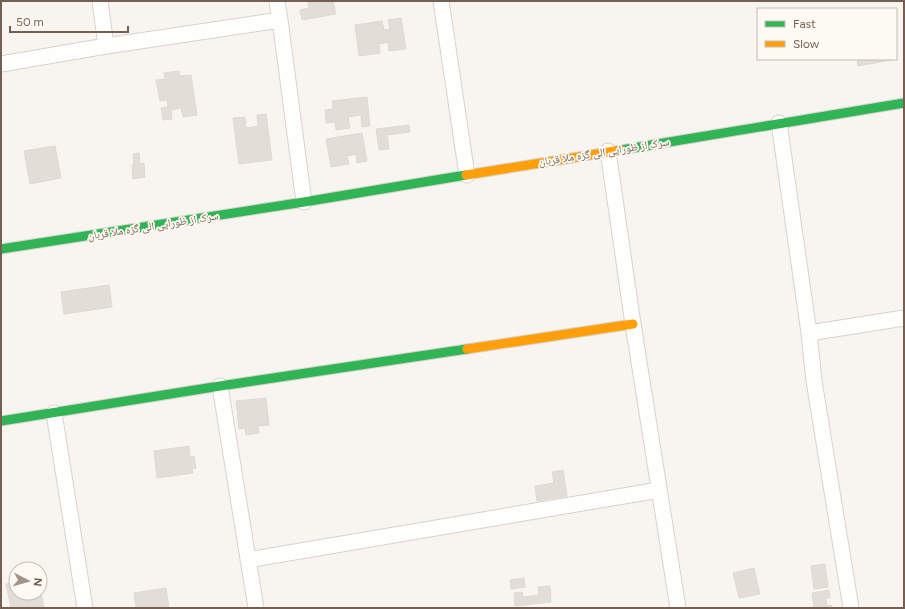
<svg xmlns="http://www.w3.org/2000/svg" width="905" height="609" viewBox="0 0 905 609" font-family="Figtree,'Noto Naskh Arabic',sans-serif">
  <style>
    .building { fill: #e3ddd7; stroke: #e0d9d3 }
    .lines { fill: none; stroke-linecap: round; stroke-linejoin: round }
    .street-casing { stroke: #d7d2ce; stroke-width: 17 }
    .fast-casing { stroke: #d8d2cd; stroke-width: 11 }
    .slow-casing { stroke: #d8d2cd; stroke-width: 11 }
    .street { stroke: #fefefd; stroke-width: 15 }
    .fast { stroke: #30b455; stroke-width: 9 }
    .slow { stroke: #ff9f0a; stroke-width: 9 }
    .labels { text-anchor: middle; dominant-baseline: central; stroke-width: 3.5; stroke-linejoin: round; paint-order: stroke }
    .street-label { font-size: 11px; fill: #745f52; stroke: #fdfaf3 }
  </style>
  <rect width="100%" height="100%" fill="#f8f5f0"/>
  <path class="building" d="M308,1H327L328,3L333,2L336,14L302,20L300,10L309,8Z
    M401,18L406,49L389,51L388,42L379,44L380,53L359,56L355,25L382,21L384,30L390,29L388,20Z
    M857,59H891V60L858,66Z
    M179,71L180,76L191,75L197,115L183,117L181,108L171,110L172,119L163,120L161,108L168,107L167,100L160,101L156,80L165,79L164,73Z
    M367,97L370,126L362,127L361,115L348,117L350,128L336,130L335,122L326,123L325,110L333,109L332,101Z
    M266,114L272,160L239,164L233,118L245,117L246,128L258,126L257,115Z
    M409,125L410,132L387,135L389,149L379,150L376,129Z
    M362,133L367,161L357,163L356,154L347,156L349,164L331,167L326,139Z
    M55,146L61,178L30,184L24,151Z
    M139,153L140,164L144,163L145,177L133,179L132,165H134L133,154Z
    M109,285L112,307L64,314L61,292Z
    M266,398L269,425L258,426L259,433L246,435L245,428L239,429L236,401Z
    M189,446L190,457L194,456L196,468L192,469L193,473L157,478L154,451Z
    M563,470L567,496L537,501L535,486L554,483L552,472Z
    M825,564L828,587L814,589L811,566Z
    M754,568L760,594L739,598L733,573Z
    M524,578L525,587L511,589L510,580Z
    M16,583V593H40V588L44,608H11L6,584Z
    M550,586L551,602L515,606L514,593L522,592L523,597L539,595L538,587Z
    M166,588L169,608H136L134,593Z
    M829,590L830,598H826L827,606L831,605L832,608H814L812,593Z"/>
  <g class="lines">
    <g class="street-casing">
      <path id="street" d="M100,1L106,46
        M277,1L280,20L304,202
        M441,1L467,175
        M1,64L106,46L280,20
        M779,123L809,333L814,381L851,608
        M608,151L633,324L678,608
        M809,333L904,318
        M220,386L256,608
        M54,413L85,608
        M248,560L659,490"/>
    </g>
    <g class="fast-casing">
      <path id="fast" d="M621,150L904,103
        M1,249L304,202L466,175
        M1,421L220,386L467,349"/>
    </g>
    <g class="slow-casing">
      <path id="slow" d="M466,175L621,150
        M467,349L633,324"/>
    </g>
    <use href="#street" class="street"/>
    <use href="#fast" class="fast"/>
    <use href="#slow" class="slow"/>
  </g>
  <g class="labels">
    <g class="street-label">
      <text transform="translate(604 152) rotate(-9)">سرک از ظورایی الی گزه ملا قربان</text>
      <text transform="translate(153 226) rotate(-9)">سرک از ظورایی الی گزه ملا قربان</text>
    </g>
  </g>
  <rect width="905" height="609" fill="none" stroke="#745f52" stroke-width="4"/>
  <rect x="757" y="8" width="140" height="52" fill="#fdfaf3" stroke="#c6bcb3"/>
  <rect x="765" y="21" width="20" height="6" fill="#30b455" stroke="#c6bcb3"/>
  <text x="793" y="28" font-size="12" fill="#745f52">Fast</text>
  <rect x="765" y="41" width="20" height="6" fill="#ff9f0a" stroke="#c6bcb3"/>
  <text x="793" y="48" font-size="12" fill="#745f52">Slow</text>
  <g transform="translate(28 581) rotate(96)"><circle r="19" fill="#fdfaf3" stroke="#c6bcb3"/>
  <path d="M0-3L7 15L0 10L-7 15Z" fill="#a29489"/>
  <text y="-6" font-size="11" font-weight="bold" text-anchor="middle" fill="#745f52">N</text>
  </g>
  <path d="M10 26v6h118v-6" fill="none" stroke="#745f52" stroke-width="2"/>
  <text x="16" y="26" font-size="12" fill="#745f52" stroke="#fdfaf3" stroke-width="3" paint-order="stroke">50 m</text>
</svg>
